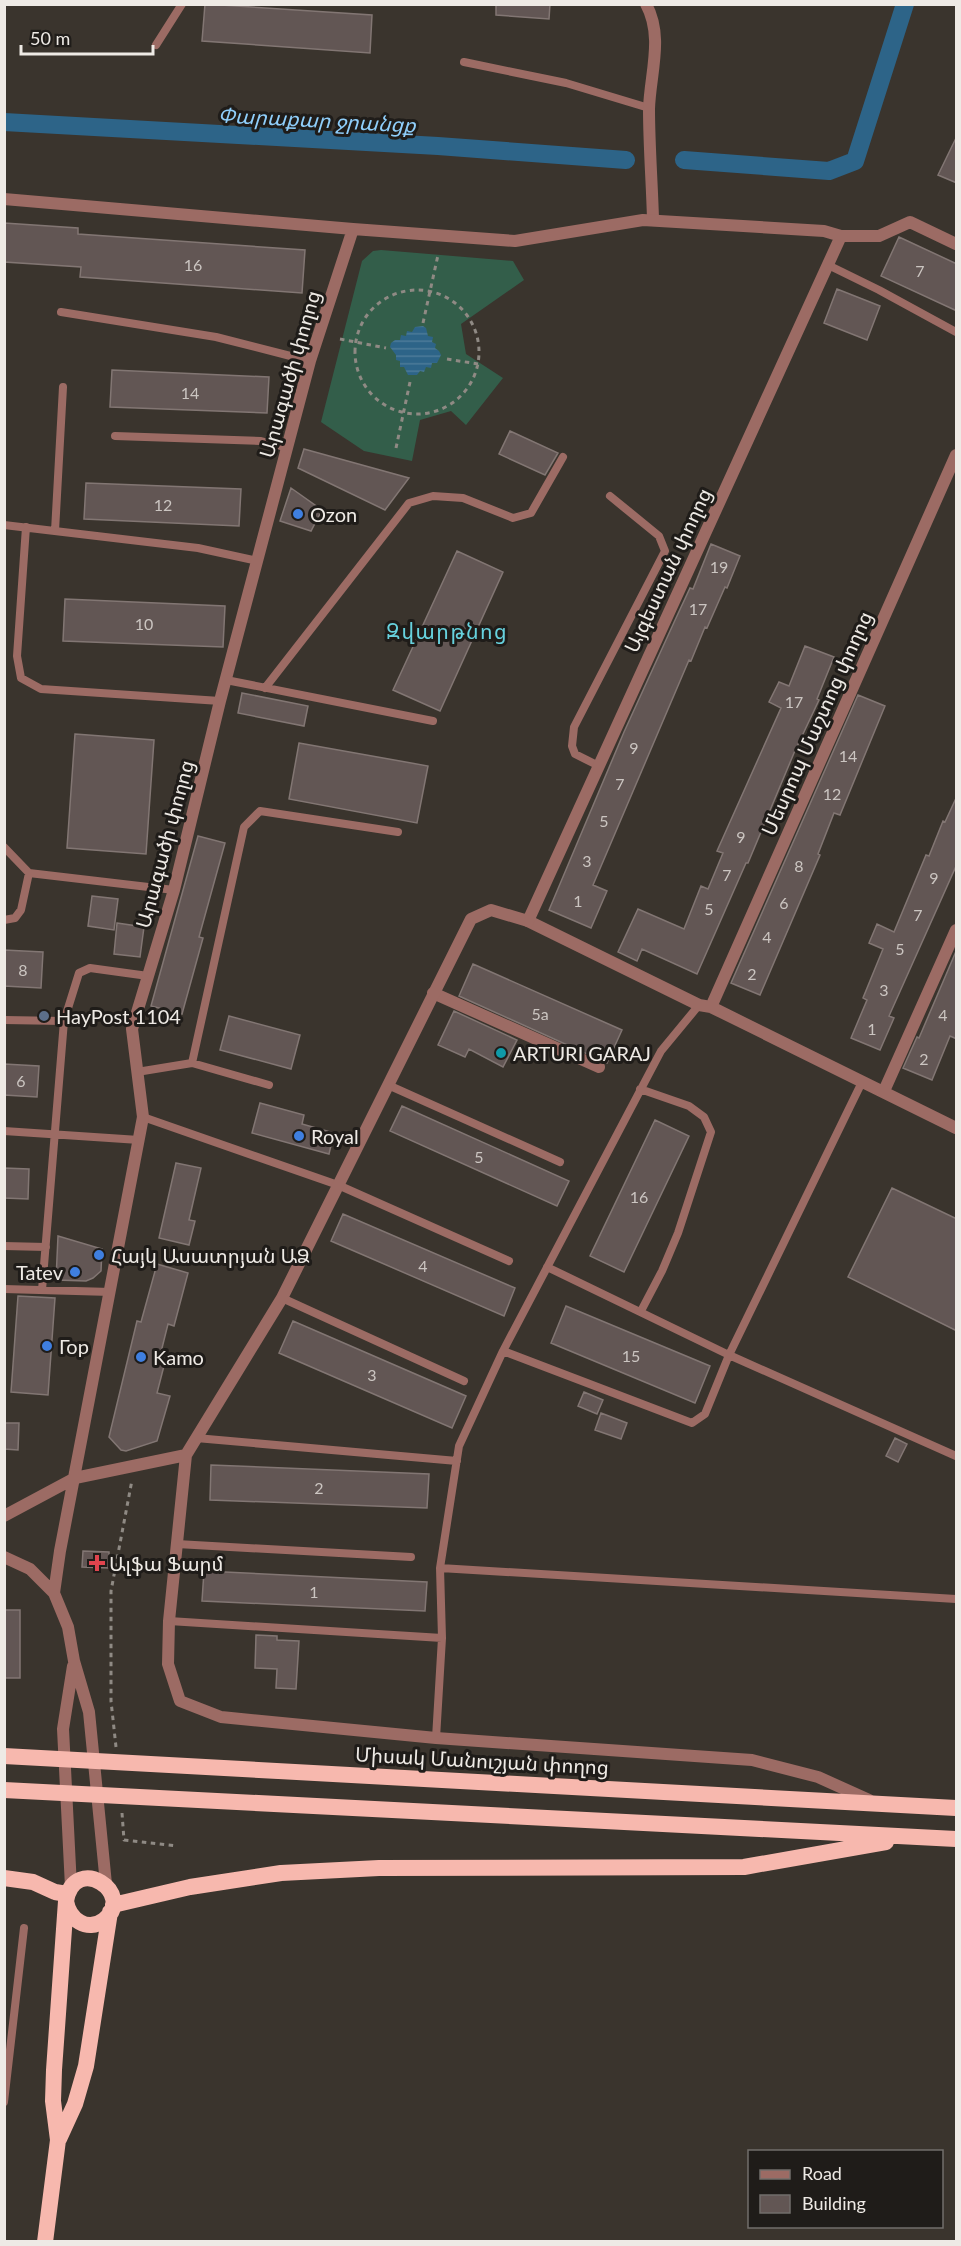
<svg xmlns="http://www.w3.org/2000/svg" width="961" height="2246" viewBox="0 0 961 2246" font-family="Lato,'Noto Sans Armenian',sans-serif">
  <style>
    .grass { fill: #335e4a }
    .water { fill: url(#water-rules) }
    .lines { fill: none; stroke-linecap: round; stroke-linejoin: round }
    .canal { stroke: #2d6488; stroke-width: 18 }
    .building { fill: #625654; stroke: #827673; stroke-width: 1.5 }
    .path { stroke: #8f8a84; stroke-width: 3; stroke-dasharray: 4.5 4.5; stroke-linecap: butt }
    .service { stroke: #9c6b64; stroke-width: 8 }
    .minor { stroke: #9c6b64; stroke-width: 12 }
    .tertiary { stroke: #9c6b64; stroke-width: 12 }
    .trunk { stroke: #f7b8ae; stroke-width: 16 }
    .shop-dot { fill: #3f7fe0; stroke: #1f1c19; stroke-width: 2 }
    .service-dot { fill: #5c6f8a; stroke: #1f1c19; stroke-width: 2 }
    .culture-dot { fill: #0f9aa8; stroke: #1f1c19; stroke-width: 2 }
    .health-dot { fill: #e0444e; stroke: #1f1c19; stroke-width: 2 }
    .labels { text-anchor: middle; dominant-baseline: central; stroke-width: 6; stroke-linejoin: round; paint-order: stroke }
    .number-label { font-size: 16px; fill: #cbc5c1 }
    .street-label { font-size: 20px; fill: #eeeae5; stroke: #1f1c19 }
    .poi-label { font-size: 20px; fill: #eeeae5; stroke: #1f1c19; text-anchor: start }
    .water-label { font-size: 21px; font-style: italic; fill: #8fcefa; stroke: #1f1c19 }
    .neighbourhood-label { font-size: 21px; letter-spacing: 1.5px; fill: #67d2de; stroke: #1f1c19 }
  </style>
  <defs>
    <pattern id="water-rules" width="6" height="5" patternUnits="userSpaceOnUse" patternTransform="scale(1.5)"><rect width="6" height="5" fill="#2d6488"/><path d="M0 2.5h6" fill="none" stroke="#4c7a99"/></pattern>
  </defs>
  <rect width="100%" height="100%" fill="#3a342d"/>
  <path class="grass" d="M381,250L513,261L524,280L461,324L466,354L503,378L466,425L451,411L420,420L412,461L364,451L321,422L362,261L373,251Z"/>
  <path class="water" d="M423,326L426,328L428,336L433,337L432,342L436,344L435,348L439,351L441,355L437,363H432L431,368L426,367L424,372L420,371L417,375H408L404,367H400V361L396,360V355L390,347L391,343L395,340H400L401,335L406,336L407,331L412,332L415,327Z"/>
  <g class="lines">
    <path class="canal" d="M4,122L438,146L626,160
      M684,160L829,171L855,161L905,4"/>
  </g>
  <path class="building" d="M205,4L372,15L370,53L202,41Z
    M496,4H550L549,19L496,15Z
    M957,136V183L938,175Z
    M4,223L78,228V234L305,250L302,293L80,277L81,267L4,262Z
    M899,237L957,264V311L881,276Z
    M837,289L880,306L867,340L824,323Z
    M112,370L269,377L267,413L110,407Z
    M510,431L558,453L545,475L499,454Z
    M304,449L409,478L385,510L298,468Z
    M86,483L241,489L239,526L84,519Z
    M291,488L322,510L311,531L280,521Z
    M711,544L740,556L727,588L725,587L707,628L705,627L691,661L689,660L593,885L607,891L591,928L549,910L624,732L676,618L690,588L693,589Z
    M457,551L503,572L440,711L393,690Z
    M65,599L225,606L223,647L63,641Z
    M805,646L834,657L817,699L819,700L794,753L748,863H746L697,974L642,949L637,961L618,952L638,909L684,929L701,886L708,889L723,853L717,851L781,708L769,702L779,682L789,686Z
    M242,693L308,706L304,726L238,713Z
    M858,695L885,706L840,815L834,813L818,854L820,855L760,995L731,983Z
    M75,734L154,740L146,854L67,848Z
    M299,743L428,766L417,823L289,799Z
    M957,796V864L889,1016L894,1018L880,1050L851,1038L867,1000L863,998L883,949L869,943L877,924L894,932L926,855L929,856L943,821L945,822Z
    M198,836L225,843L199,937L203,938L182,1014L151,1006Z
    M92,896L118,899L114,930L88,926Z
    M117,923L144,927L140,957L114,954Z
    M957,949V1039L950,1036L932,1080L903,1068L917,1037L919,1038Z
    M4,950L43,952L41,988L4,986Z
    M473,964L622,1030L607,1063L459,996Z
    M454,1011L517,1040L503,1067L469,1049L465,1057L438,1045Z
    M229,1016L300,1035L291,1069L220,1050Z
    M4,1064L39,1066L37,1097L4,1095Z
    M260,1103L304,1115L302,1124L334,1133L329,1154L252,1133Z
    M402,1106L569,1181L557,1206L390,1131Z
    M655,1120L689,1136L624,1272L590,1256Z
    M176,1163L201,1168L189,1220L195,1221L189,1245L159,1238Z
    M4,1168L29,1169L28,1199L4,1198Z
    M892,1188L957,1219V1331L848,1277Z
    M343,1214L515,1288L504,1316L331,1241Z
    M58,1236L102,1249L101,1271L93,1278L86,1281L56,1280Z
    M157,1264L188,1273L174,1326L168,1324L159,1360L165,1362L157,1393L170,1396L157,1441L126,1451L121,1450L109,1437L137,1321L141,1322Z
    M18,1296L55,1298L48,1395L11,1392Z
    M566,1306L710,1366L695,1403L551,1343Z
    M293,1321L466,1396L452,1428L279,1353Z
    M584,1392L603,1400L597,1414L578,1406Z
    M601,1413L627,1423L621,1439L595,1430Z
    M4,1423H19L18,1450L4,1449Z
    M895,1438L907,1444L898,1462L886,1456Z
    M211,1465L429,1474L427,1508L210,1500Z
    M83,1551L109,1552V1568L82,1567Z
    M204,1571L427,1582L425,1611L202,1601Z
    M4,1610H20V1678H4Z
    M256,1635L277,1636V1640L299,1641L296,1689L276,1688L277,1669L255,1668Z"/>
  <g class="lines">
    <path class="path" d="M355 352a62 62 0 1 1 124 0a62 62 0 1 1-124 0Z
      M423,323L438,255
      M340,339L386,348
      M447,359L478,364
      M396,448L410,382
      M116,1747L111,1701V1591L132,1480
      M122,1813L124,1840L177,1846"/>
    <path class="service" d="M156,45L182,4
      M464,62L566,83L649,108
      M828,265L879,290L956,332
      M61,312L216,337L310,361
      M115,436L261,441L288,448
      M4,525L198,548L258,561
      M26,527L17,656L21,678L41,689L220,701
      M55,531L63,387
      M226,680L433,721
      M265,688L409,503L433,496L463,498L513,518L531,513L563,457
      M599,766L575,754L572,746L574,727L665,551L659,536L610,496
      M4,847L29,873L174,890
      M4,920L15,918L21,910L29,873
      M4,1020L64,1021
      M192,1063L244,827L260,811L398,832
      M137,1072L192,1063L269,1085
      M388,1085L560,1162
      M640,1089L689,1106L704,1117L711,1132L678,1233L662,1271L641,1311
      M143,1117L338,1185L509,1261
      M4,1131L139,1140
      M4,1246L46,1247
      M547,1267L729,1355L956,1456
      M4,1289L111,1292
      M42,1290L64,1021L79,973L90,968L148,976
      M282,1298L464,1381
      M503,1351L692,1423L705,1414L729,1355L862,1082
      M196,1438L457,1461
      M177,1544L411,1557
      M440,1568L956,1599
      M169,1621L442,1638
      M436,1738L442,1638L440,1568L459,1446L503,1351L661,1051L699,1005
      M4,2102L24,1928"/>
    <path class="minor" d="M646,4C664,37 650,74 649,109C649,145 652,183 653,219
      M528,921L699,1005L711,1007L956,1128
      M433,993L599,1067
      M711,1007L956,455
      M884,1091L956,930"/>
    <path class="tertiary" d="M4,199L353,229L515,241L643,220L824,231L841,236H879L910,222L956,244
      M186,1455L169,1621L168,1664L180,1701L221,1717L436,1738L752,1760L818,1777L869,1800
      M4,1516L75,1478L186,1455L282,1298L471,919L491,910L528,921L841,236
      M4,1557L30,1569L54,1593L68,1627L74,1661L89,1712L106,1884
      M54,1593L60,1551L143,1117L132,1029L174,890L220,701L310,361L353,229
      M71,1887L63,1729L73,1666"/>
    <path class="trunk" d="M4,1756L956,1808
      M4,1790L956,1839
      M4,1878L33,1882L55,1892L67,1894
      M113,1905L190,1887L281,1873L379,1868L744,1867L886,1842
      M59,2139L75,2104L86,2066L110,1912
      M45,2242L58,2140L53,2101L54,2070L66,1901C75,1852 137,1894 104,1920C87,1933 69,1919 66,1901"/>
  </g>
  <g class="shop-dot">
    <circle cx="298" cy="514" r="6"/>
    <circle cx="299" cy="1136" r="6"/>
    <circle cx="99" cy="1255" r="6"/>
    <circle cx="75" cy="1272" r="6"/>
    <circle cx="47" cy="1346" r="6"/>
    <circle cx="141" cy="1357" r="6"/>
  </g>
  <circle class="service-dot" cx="44" cy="1016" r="6"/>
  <circle class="culture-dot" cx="501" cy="1053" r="6"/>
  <path class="health-dot" d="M94 1554h6v6h6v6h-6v6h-6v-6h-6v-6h6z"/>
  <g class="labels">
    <g class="number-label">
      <text x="193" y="264">16</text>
      <text x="920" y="270">7</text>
      <text x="190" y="392">14</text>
      <text x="163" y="504">12</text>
      <text x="719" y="566">19</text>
      <text x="698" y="608">17</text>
      <text x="144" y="623">10</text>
      <text x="794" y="701">17</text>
      <text x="634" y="747">9</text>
      <text x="848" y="755">14</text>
      <text x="620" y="783">7</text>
      <text x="832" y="793">12</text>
      <text x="604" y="820">5</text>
      <text x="741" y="836">9</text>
      <text x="587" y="860">3</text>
      <text x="799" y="865">8</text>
      <text x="727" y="874">7</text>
      <text x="934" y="877">9</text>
      <text x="578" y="900">1</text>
      <text x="784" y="902">6</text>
      <text x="709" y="908">5</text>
      <text x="918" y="914">7</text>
      <text x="767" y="936">4</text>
      <text x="900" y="948">5</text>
      <text x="23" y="969">8</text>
      <text x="752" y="973">2</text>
      <text x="884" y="989">3</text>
      <text x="540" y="1013">5a</text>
      <text x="943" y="1014">4</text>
      <text x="872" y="1028">1</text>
      <text x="924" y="1058">2</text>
      <text x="21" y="1080">6</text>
      <text x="479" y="1156">5</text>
      <text x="639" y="1196">16</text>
      <text x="423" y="1265">4</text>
      <text x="631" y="1355">15</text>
      <text x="372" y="1374">3</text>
      <text x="319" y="1487">2</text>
      <text x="314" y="1591">1</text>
    </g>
    <g class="street-label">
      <text transform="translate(289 374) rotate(-74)">Արագածի փողոց</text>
      <text transform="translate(667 570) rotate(-65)">Այգեստան փողոց</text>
      <text transform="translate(816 723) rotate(-66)">Մեսրոպ Մաշտոց փողոց</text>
      <text transform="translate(164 844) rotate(-75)">Արագածի փողոց</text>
      <text transform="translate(482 1760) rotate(3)">Միսակ Մանուշյան փողոց</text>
    </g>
    <g class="poi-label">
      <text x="310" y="514">Ozon</text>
      <text x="56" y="1016">HayPost 1104</text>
      <text x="513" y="1053">ARTURI GARAJ</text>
      <text x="311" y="1136">Royal</text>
      <text x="111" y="1255">Հայկ Ասատրյան ԱՁ</text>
      <text x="63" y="1272" text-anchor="end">Tatev</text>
      <text x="59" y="1346">Гор</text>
      <text x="153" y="1357">Kamo</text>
      <text x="109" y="1563">Ալֆա Ֆարմ</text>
    </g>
    <g class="water-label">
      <text transform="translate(317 119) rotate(3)">Փարաքար ջրանցք</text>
    </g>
    <g class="neighbourhood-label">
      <text x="447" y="630">Զվարթնոց</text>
    </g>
  </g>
  <rect width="961" height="2246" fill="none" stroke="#eeeae5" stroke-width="12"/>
  <rect x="748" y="2150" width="195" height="78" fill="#1f1c19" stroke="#726e6b" stroke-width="1.5"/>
  <rect x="760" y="2170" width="30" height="9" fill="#9c6b64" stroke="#726e6b" stroke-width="1.5"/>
  <text x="802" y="2180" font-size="18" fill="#eeeae5">Road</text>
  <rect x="760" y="2195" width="30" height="18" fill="#625654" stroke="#726e6b" stroke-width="1.5"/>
  <text x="802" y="2210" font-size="18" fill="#eeeae5">Building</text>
  <path d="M21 45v9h132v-9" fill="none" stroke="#eeeae5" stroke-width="3"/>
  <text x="30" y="45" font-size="18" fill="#eeeae5" stroke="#1f1c19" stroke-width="4.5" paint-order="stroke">50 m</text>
</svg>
